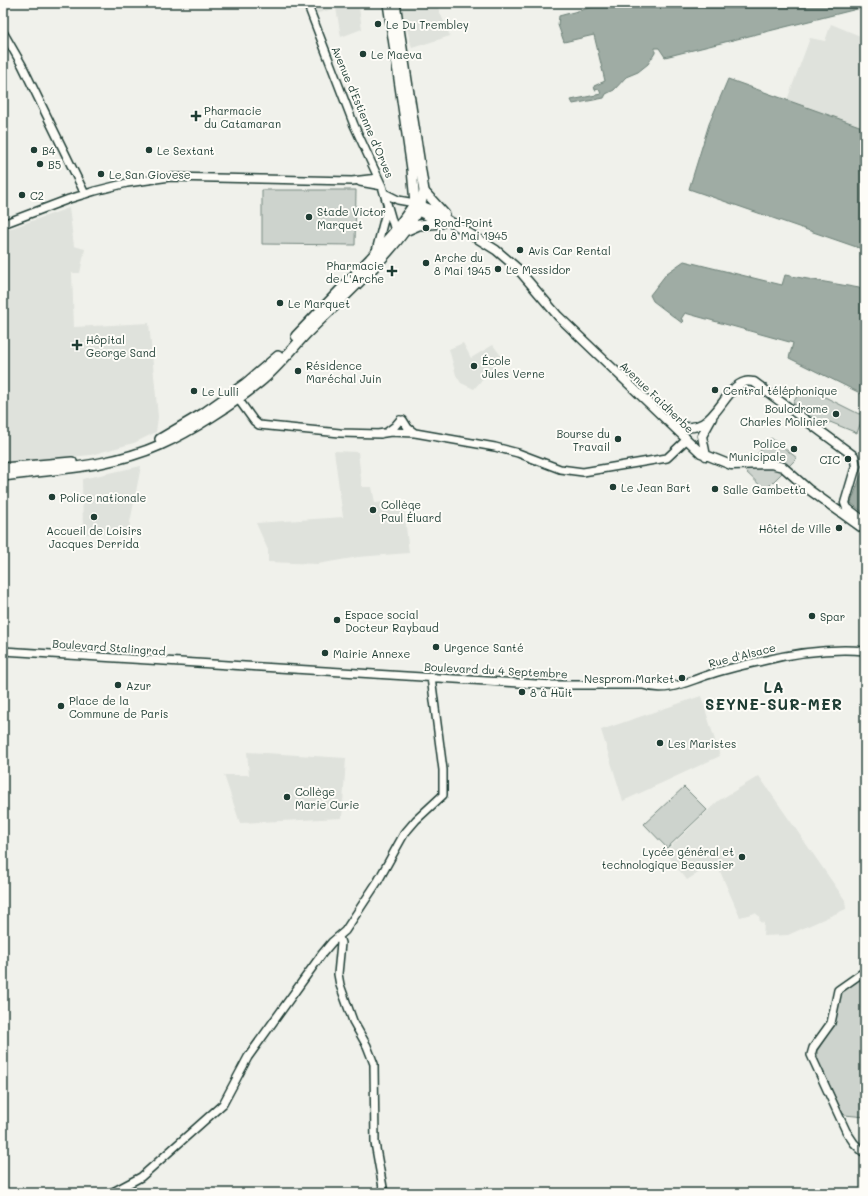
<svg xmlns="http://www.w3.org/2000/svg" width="868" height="1196" viewBox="0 0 868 1196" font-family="Mali,sans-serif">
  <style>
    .built { fill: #dfe2dc }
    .green { fill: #cdd3cd; stroke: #768880 }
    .water { fill: #9faca4; stroke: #6c8077 }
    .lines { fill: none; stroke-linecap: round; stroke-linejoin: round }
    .tertiary-casing { stroke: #1f3d34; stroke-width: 10 }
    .secondary-casing { stroke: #1f3d34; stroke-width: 11 }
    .primary-casing { stroke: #1f3d34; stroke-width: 12 }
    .tertiary { stroke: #fdfcf7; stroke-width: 7 }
    .secondary { stroke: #fdfcf7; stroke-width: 8 }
    .primary { stroke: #fdfcf7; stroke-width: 9 }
    .poi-dot { fill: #1f3d34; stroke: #fdfcf7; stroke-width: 1.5 }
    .labels { text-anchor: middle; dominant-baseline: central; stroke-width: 4; stroke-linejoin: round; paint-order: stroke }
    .poi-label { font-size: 11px; fill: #1f3d34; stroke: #fdfcf7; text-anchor: start }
    .street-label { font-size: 11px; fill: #1f3d34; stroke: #fdfcf7 }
    .district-label { font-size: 15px; font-weight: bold; letter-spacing: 1px; fill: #1f3d34; stroke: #fdfcf7 }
  </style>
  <rect width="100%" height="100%" fill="#f0f1eb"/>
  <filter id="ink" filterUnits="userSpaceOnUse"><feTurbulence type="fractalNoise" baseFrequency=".025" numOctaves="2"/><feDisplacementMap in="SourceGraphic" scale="8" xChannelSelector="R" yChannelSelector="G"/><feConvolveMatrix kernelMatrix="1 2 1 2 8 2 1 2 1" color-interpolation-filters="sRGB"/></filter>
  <g filter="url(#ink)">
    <path class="built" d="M311,3H374L359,7L362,29L341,37L336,8L315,14Z
      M400,3H436L450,36L412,48Z
      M831,24L865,38V128L787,100L810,38L825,41Z
      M69,208L74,246L85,249L80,273H72L74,327L149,323L158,417L156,432L134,443L91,455L5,464L3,461V231Z
      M463,343L471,358L493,345L502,357L474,389L461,383L456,375L449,349Z
      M334,451L358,452L362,487H372L375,503L403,500L409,553L358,557L318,564L268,562V550L256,523L343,517Z
      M141,466L128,533L83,534L82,479Z
      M701,696L720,756L623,801L601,730Z
      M247,752L346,758L342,818L240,823L224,775H249Z
      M759,776L845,900L846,909L788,935L763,936L764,923L760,922L759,916L755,913L740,917L716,862L687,880L665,852L718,801Z"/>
    <path class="green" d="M262,190H356L355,245L262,244Z
      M809,389L859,414L865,411L857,433L830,422L825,427L793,403L799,393Z
      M771,438L797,458L765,490L744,470Z
      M684,787L707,810L667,848L644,824Z
      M865,975V1117L845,1115L842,1112L829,1084L818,1064L817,1051L835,1023L838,994L842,989Z"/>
    <path class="water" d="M607,3H865V7L665,57L659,48H655V53L648,64L638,72L626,77L614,90L606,94L604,98L573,104L571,100L601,94L599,89L595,90L594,86L605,81L594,35L564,42L558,25L559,16Z
      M728,79L865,128V250L689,189L709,124Z
      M684,261L782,285L785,275L865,289V393L864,395L789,358L793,343L685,313L681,319L684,321L682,323L653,301L650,295L667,273Z
      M865,464V514L851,503Z"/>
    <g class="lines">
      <g class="tertiary-casing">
        <path id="tertiary" d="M307,3L354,125L382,186L395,231
          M3,32L22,65L85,194
          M360,182L382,186
          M384,193L398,200L415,203
          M3,224L69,199L95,191L127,183L170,177L352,181L378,178
          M376,251L387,208
          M236,396L254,421L259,425L340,433L381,434
          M403,420L408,428L415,433
          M387,432L395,426L400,420
          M378,434L391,432L415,433L495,447L518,453L560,469L583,472L667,458L686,440L685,436
          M3,651L553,685H643C667,693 686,682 708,675C725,669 744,665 762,661C795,653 831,648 865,651
          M339,937L341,943L338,974L340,985L353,1021L367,1046L374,1064L375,1143L384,1193
          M865,971L838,990L831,1023L813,1048L811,1055L846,1131L854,1143L865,1154
          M111,1193L141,1177L223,1104L248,1057L322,954L332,942L345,931L378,881L404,834L416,820L443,795V770L431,677"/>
      </g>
      <g class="secondary-casing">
        <path id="secondary" d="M424,191L445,214
          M415,203L430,209L496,250L517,268L558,316L582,339L701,453L731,465L771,464L783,467L808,489L865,530
          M415,205L417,211L442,223
          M672,423C714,443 721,388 745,382C748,381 751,382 754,382L854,456L856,466L845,503L847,508L865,522
          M706,456L702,436L712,418"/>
      </g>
      <g class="primary-casing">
        <path id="primary" d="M403,232L419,225L441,223
          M296,336L370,259L395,231L415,203L412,169L388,3
          M160,439L204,413L245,384L278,356
          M3,468L72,462
          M3,476C55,469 111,467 160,445C192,431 233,404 260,382C277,368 291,350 306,334C336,303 420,232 424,191L395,3"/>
      </g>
      <use href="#tertiary" class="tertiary"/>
      <use href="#secondary" class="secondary"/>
      <use href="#primary" class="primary"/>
    </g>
  </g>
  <g class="poi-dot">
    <circle cx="378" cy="24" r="4"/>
    <circle cx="363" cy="54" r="4"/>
    <path d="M194 110h4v4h4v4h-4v4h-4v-4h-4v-4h4z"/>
    <circle cx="34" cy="150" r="4"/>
    <circle cx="149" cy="150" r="4"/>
    <circle cx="40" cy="164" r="4"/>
    <circle cx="101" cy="174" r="4"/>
    <circle cx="22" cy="195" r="4"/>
    <circle cx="309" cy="217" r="4"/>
    <circle cx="426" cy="228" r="4"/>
    <circle cx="520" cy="250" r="4"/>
    <circle cx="426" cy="263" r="4"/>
    <circle cx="498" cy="269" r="4"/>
    <path d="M390 265h4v4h4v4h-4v4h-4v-4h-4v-4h4z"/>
    <circle cx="280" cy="303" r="4"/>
    <path d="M75 339h4v4h4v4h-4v4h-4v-4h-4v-4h4z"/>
    <circle cx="474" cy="366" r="4"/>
    <circle cx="298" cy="371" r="4"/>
    <circle cx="715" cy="390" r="4"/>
    <circle cx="194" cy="391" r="4"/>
    <circle cx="836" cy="414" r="4"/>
    <circle cx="618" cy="439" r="4"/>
    <circle cx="794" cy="449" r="4"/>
    <circle cx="848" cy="459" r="4"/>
    <circle cx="613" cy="487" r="4"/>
    <circle cx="715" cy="489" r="4"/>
    <circle cx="52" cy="497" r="4"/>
    <circle cx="373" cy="510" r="4"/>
    <circle cx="94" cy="517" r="4"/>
    <circle cx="839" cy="528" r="4"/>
    <circle cx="812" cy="616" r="4"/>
    <circle cx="337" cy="620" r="4"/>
    <circle cx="436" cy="647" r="4"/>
    <circle cx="325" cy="653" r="4"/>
    <circle cx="682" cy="678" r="4"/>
    <circle cx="118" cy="685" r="4"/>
    <circle cx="522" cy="692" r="4"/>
    <circle cx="61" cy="706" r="4"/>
    <circle cx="660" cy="743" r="4"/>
    <circle cx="287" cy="797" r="4"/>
    <circle cx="742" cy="857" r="4"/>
  </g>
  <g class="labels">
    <g class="poi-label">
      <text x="386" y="24">Le Du Trembley</text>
      <text x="371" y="54">Le Maeva</text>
      <text x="204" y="110">Pharmacie<tspan x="204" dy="13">du Catamaran</tspan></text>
      <text x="42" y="150">B4</text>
      <text x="157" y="150">Le Sextant</text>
      <text x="48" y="164">B5</text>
      <text x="109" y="174">Le San Giovese</text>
      <text x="30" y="195">C2</text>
      <text x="317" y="211">Stade Victor<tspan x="317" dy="13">Marquet</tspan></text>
      <text x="434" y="222">Rond-Point<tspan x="434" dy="13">du 8 Mai 1945</tspan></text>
      <text x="528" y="250">Avis Car Rental</text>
      <text x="434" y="257">Arche du<tspan x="434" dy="13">8 Mai 1945</tspan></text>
      <text x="384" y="265" text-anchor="end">Pharmacie<tspan x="384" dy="13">de L'Arche</tspan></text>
      <text x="506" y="269">Le Messidor</text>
      <text x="288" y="303">Le Marquet</text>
      <text x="86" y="339">Hôpital<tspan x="86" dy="13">George Sand</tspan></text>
      <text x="482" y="360">École<tspan x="482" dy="13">Jules Verne</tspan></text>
      <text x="306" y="365">Résidence<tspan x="306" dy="13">Maréchal Juin</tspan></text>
      <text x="723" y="390">Central téléphonique</text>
      <text x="202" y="391">Le Lulli</text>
      <text x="828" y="408" text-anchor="end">Boulodrome<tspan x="828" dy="13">Charles Molinier</tspan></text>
      <text x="610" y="433" text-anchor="end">Bourse du<tspan x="610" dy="13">Travail</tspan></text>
      <text x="786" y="443" text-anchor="end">Police<tspan x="786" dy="13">Municipale</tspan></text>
      <text x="840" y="459" text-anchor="end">CIC</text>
      <text x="621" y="487">Le Jean Bart</text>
      <text x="723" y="489">Salle Gambetta</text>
      <text x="60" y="497">Police nationale</text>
      <text x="381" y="504">Collège<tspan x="381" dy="13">Paul Éluard</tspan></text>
      <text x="831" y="528" text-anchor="end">Hôtel de Ville</text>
      <text x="94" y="530" text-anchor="middle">Accueil de Loisirs<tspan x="94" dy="13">Jacques Derrida</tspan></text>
      <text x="345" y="614">Espace social<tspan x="345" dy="13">Docteur Raybaud</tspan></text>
      <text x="820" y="616">Spar</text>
      <text x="444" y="647">Urgence Santé</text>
      <text x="333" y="653">Mairie Annexe</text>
      <text x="674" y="678" text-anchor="end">Nesprom Market</text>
      <text x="126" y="685">Azur</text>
      <text x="530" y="692">8 à Huit</text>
      <text x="69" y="700">Place de la<tspan x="69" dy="13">Commune de Paris</tspan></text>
      <text x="668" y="743">Les Maristes</text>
      <text x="295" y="791">Collège<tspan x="295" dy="13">Marie Curie</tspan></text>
      <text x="734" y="851" text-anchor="end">Lycée général et<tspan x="734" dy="13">technologique Beaussier</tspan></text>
    </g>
    <g class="street-label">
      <text transform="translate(363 112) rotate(67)">Avenue d'Estienne d'Orves</text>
      <text transform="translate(657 397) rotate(44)">Avenue Faidherbe</text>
      <text transform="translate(109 647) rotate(4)">Boulevard Stalingrad</text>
      <text transform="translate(742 655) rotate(-14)">Rue d'Alsace</text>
      <text transform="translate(496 670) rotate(3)">Boulevard du 4 Septembre</text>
    </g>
    <g class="district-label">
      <text x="774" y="687">LA<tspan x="774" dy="17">SEYNE-SUR-MER</tspan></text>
    </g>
  </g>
  <rect width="868" height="1196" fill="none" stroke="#fdfcf7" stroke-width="16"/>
  <rect x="8" y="8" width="852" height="1180" fill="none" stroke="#1f3d34" stroke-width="1.5" filter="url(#ink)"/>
</svg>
